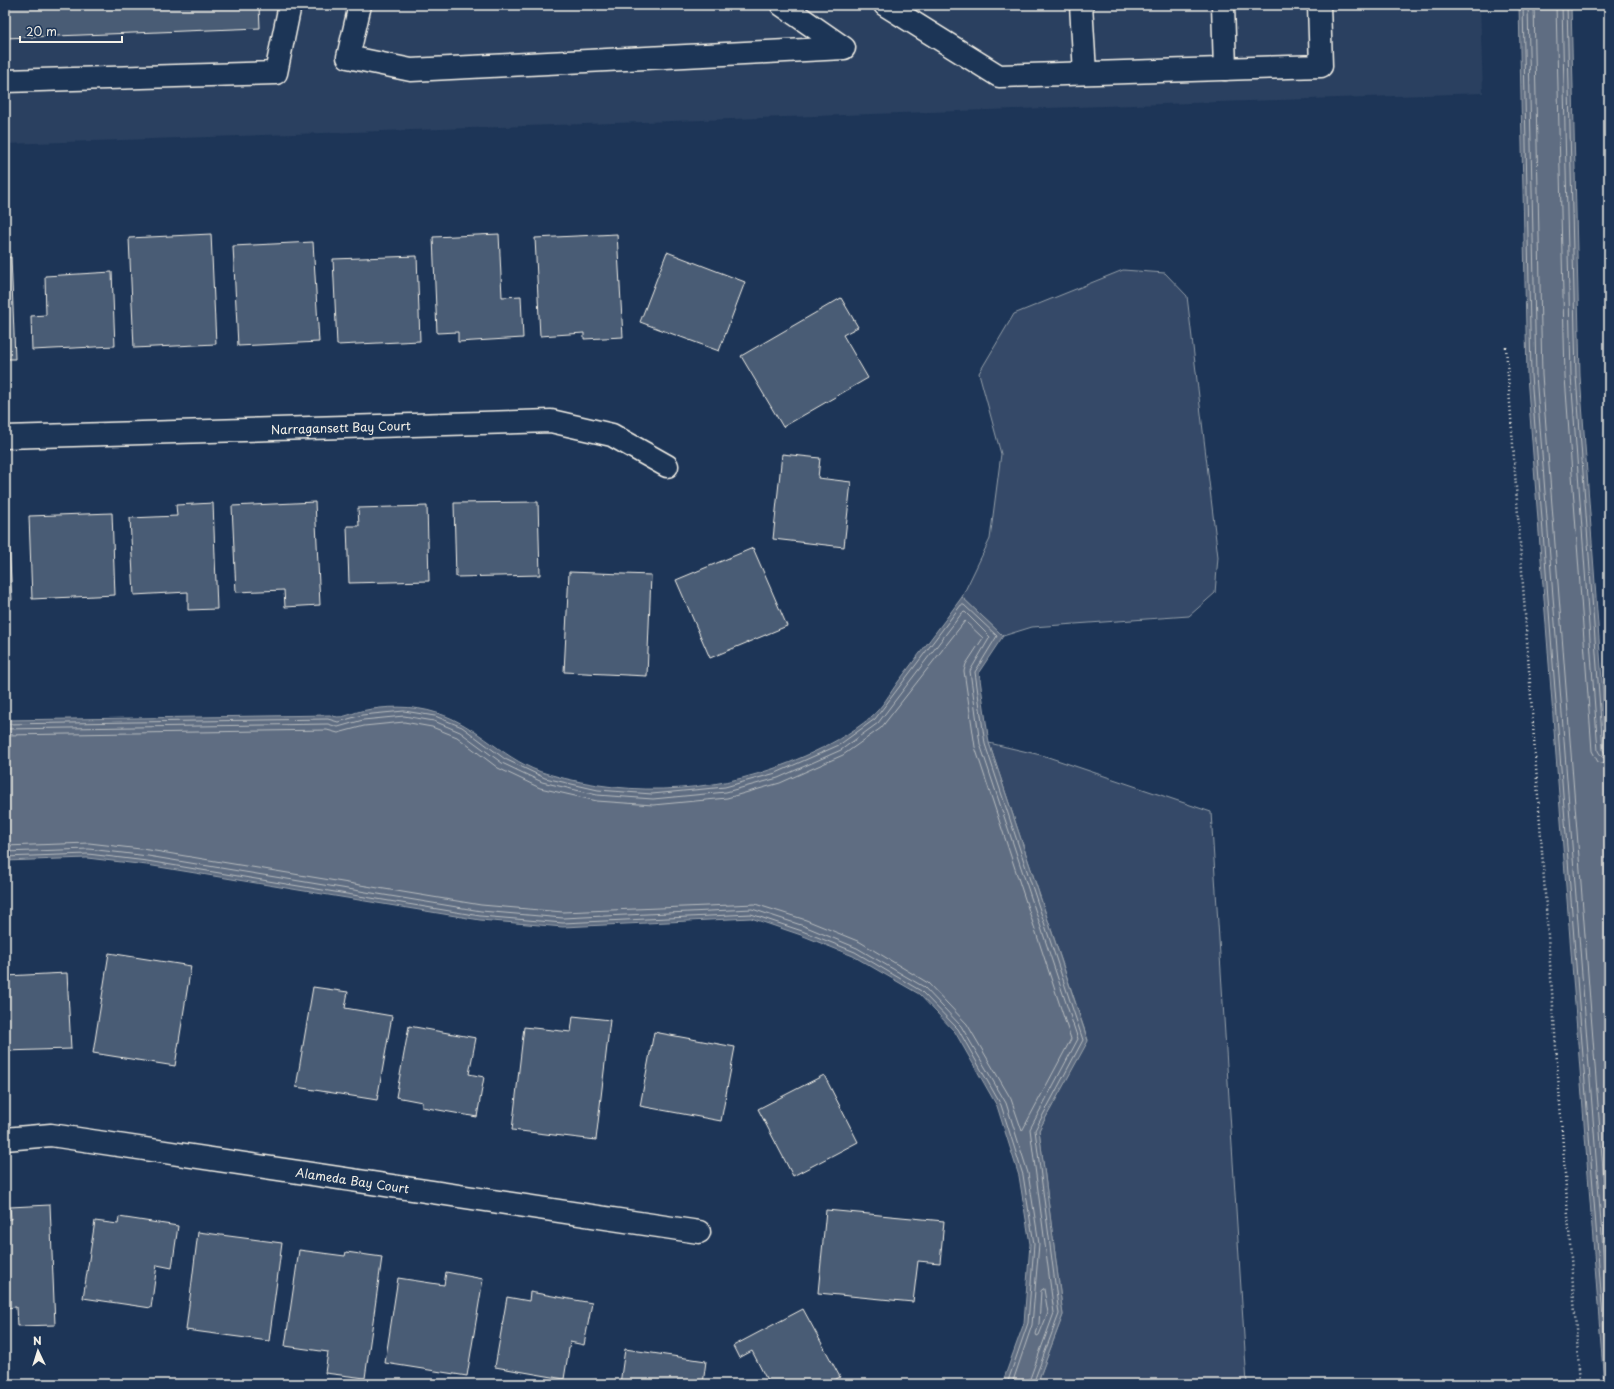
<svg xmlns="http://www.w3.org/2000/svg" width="1614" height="1389" viewBox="0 0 1614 1389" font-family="'Playpen Sans',sans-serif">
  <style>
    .built { fill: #2a4060 }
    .green { fill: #354a67; stroke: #949ea8 }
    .water { fill: #5e6d82; stroke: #9aa2ab }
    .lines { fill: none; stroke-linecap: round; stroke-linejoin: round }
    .shore { stroke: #b8bcbf; stroke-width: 1 }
    .building { fill: #485b74; stroke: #f4f1e8 }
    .minor-casing { stroke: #f4f1e8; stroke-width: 25 }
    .path { stroke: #f4f1e8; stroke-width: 2.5; stroke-dasharray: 1 3; stroke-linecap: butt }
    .minor { stroke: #1d3557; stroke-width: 22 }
    .labels { text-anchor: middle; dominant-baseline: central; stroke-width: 4; stroke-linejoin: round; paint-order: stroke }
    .street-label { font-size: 12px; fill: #f4f1e8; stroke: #1d3557 }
  </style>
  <rect width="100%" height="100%" fill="#1d3557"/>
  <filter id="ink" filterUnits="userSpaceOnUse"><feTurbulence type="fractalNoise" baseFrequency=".025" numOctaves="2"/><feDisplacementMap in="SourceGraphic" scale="8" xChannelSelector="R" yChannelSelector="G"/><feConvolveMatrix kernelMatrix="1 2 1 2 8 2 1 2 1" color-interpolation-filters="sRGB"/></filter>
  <g filter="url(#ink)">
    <path class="built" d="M5,5H1480L1483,93L5,144Z"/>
    <path class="green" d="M1123,270L1165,273L1187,296L1218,557L1215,593L1189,616L1032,627L1003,636L962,597L990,539L1001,454L979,373L1014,314Z
      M989,743L1045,756L1211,812L1247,1384H1037L1063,1315L1039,1130L1088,1040Z"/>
    <path class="water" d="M1519,5H1571L1580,376L1609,777V1384H1604L1527,376Z
      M962,597L1003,636L979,672L989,743L1088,1041L1039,1130L1063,1315L1037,1384H1002L1024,1323L1030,1244L1019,1176L997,1106L955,1032L919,994L853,956L801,935L751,918L563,927L480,920L147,865L87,858L5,861V720L330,715C341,720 349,714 361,711C385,706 413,705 437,713C478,725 506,763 548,774C635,799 723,793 805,756C829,745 851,734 871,717C882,708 890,693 898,682C919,654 941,626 962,597Z"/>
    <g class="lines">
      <path class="shore" d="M1523,5L1531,375L1608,1384
        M1528,5L1536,375L1609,1327
        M1534,5L1542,375L1609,1248
        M1556,5L1565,377L1592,751L1598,762L1609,765
        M1562,5L1571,376L1598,751L1602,757L1609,759
        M1567,5L1576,376L1603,750L1605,753L1609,754
        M5,724L328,719L338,722L362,715L404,711L435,716L462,727L505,759L545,778L598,790L652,794L725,787L776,773L839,745L875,719L961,605H964L997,636L975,672L985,744L1083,1040L1035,1130L1059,1314L1033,1384
        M5,729L328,724L338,727L363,720L404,716L434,721L460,732L502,763L542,782L597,795L653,799L726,792L778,778L841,750L878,723L962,613L965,612L990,637L970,671L980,744L1078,1039L1030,1129L1054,1313L1028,1384
        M5,735L327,730L338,733L364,726L404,722L432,727L457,737L498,768L540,788L597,801L653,805L727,798L780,783L843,755L881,728L965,621L983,638L966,664L964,671L975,747L1071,1039L1022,1131L1011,1099L967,1024L928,983L860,942L806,920L755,904L563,912L481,905L149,850L89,843L5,846
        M5,852L89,849L148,856L481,911L563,918L752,909L804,926L857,948L924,987L961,1026L1006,1103L1028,1173L1039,1244L1032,1325L1012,1384
        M5,857L88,854L147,861L480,916L563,923L751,914L802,931L855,952L921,991L958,1029L1001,1105L1023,1175L1034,1244L1028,1323L1007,1384
        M1044,1289L1048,1313L1039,1335L1037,1336L1036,1334L1039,1324L1041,1291Z"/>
    </g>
    <path class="building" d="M5,5H259L260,28L5,38Z
      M211,234L216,344L134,348L129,238Z
      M499,234L502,297L521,296L523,338L458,342V332L437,333L433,237Z
      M617,234L623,337L584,339V333L540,336L535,238Z
      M313,242L319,342L238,346L233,246Z
      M667,252L745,282L719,351L640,322Z
      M417,256L420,341L337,345L333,259Z
      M11,257L15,359H5V258Z
      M112,272L115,346L32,350L31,316L46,315L45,276Z
      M841,298L858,327L843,335L868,378L783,427L741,356Z
      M782,454L820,458L818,478L851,482L844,547L773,539Z
      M315,502L320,605L285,607L284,590L236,592L232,506Z
      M538,502L540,575L456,577L454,503Z
      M213,503L217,609L188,610V592L134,595L130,518L177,516L176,505Z
      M427,506L429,581L349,583L347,526H359L358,508Z
      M112,513L115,595L32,599L29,516Z
      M5,522H8L12,600L5,601Z
      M753,548L787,626L710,658L676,580Z
      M569,572L651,575L647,676L564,672Z
      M109,953L191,966L175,1066L93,1053Z
      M67,973L71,1049L5,1051V976Z
      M313,987L348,992L345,1008L392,1016L377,1100L296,1087Z
      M573,1016L610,1020L596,1140L512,1130L524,1027L571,1032Z
      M409,1026L476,1038L469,1074L484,1077L477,1117L422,1107V1102L396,1097Z
      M654,1032L735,1047L721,1121L640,1106Z
      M824,1075L858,1142L793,1176L758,1109Z
      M50,1205L55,1325L17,1326L16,1307L5,1308V1219H11L10,1207Z
      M826,1210L944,1221L940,1263L918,1261L913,1302L818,1293Z
      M119,1217L178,1226L172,1268L157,1265L151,1308L83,1298L95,1221L118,1224Z
      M198,1232L282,1243L269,1341L186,1330Z
      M299,1250L345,1256L346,1252L382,1257L365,1378L325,1373L328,1352L285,1346Z
      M446,1272L483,1279L467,1376L385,1363L398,1278L444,1285Z
      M530,1292L592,1303L584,1345L570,1342L564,1379L495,1367L507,1297L529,1301Z
      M803,1309L840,1377L827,1384H769L752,1351L739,1358L733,1346Z
      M625,1349L706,1361L703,1384H620Z"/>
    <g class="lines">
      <g class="minor-casing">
        <g id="minor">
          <path d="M360,5L348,57L411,70L844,48L782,5"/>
          <path d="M885,5L999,76L1321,66L1319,5"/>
          <path d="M1081,5L1085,73"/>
          <path d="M1223,5L1225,69"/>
          <path d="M5,81L276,73L290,5"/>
          <path id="s1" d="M5,437L551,421L612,435L667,466"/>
          <path id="s2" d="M5,1139L51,1135L699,1232"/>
        </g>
      </g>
      <path class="path" d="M1506,347L1580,1384"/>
      <use href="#minor" class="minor"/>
    </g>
  </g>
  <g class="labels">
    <g class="street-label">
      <text stroke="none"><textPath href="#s1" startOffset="336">Narragansett Bay Court</textPath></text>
      <text stroke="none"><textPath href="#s2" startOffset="351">Alameda Bay Court</textPath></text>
    </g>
  </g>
  <rect width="1614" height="1389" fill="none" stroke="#1d3557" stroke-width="20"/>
  <rect x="10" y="10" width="1594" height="1369" fill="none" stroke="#f4f1e8" stroke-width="1.5" filter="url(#ink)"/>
  <g transform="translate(38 1351) rotate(356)" stroke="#1d3557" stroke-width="3" paint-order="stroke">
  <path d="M0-3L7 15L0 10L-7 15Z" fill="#f4f1e8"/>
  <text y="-6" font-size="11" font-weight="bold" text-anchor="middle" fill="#f4f1e8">N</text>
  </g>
  <path d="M20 36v6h102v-6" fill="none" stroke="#f4f1e8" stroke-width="2"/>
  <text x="26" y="36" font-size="12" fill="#f4f1e8" stroke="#1d3557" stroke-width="3" paint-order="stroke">20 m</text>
</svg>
